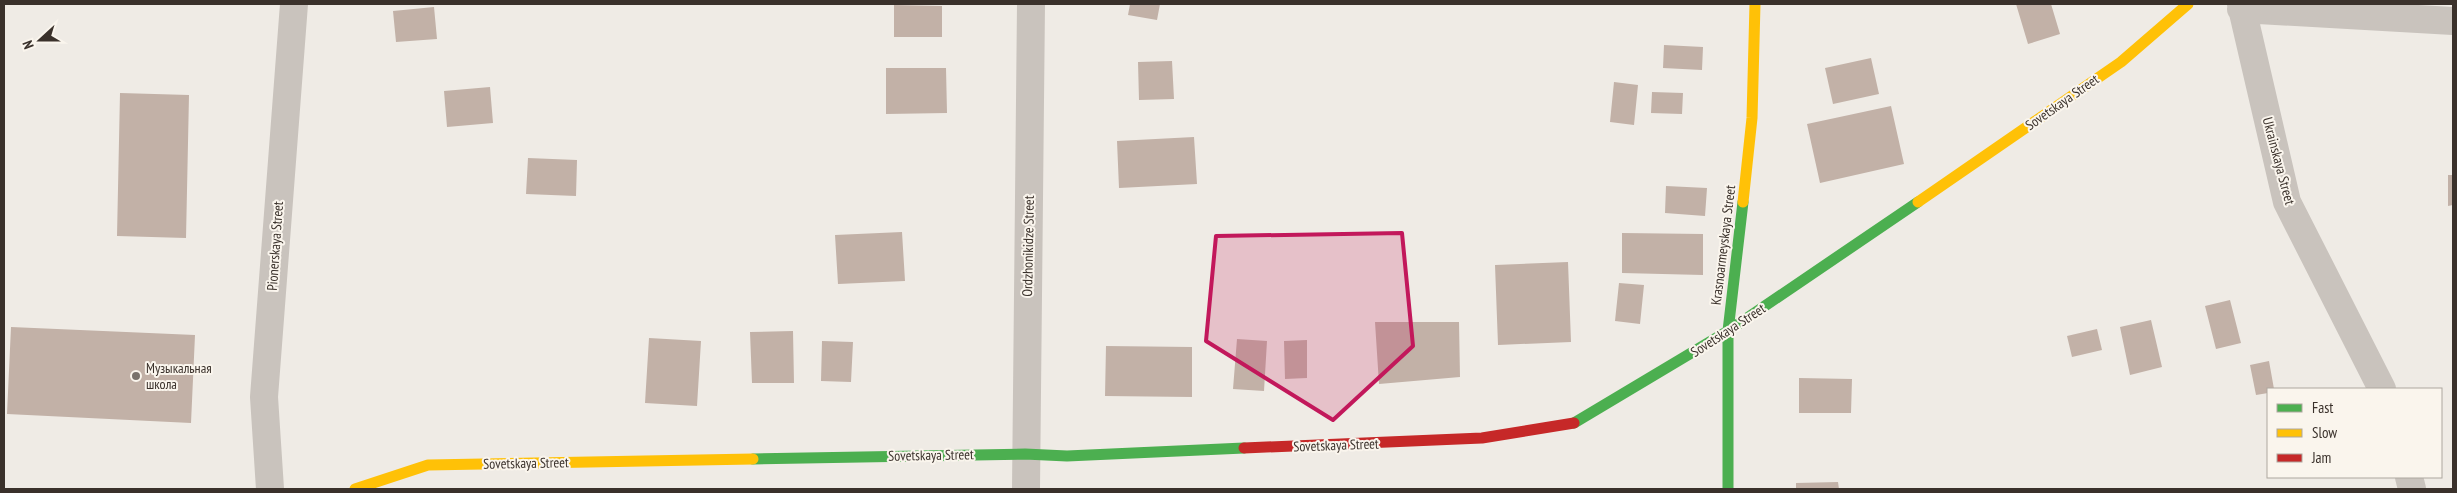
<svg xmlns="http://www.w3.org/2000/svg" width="2457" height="493" viewBox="0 0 2457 493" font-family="'PT Sans Narrow',sans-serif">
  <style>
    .building { fill: #c2b1a7 }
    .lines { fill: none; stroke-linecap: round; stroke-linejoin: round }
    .street { stroke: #c9c3bd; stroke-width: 28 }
    .fast { stroke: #4caf50; stroke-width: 11 }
    .slow { stroke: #ffc107; stroke-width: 11 }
    .jam { stroke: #c62828; stroke-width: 11 }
    .marked { fill: #c2185b; fill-opacity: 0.2; stroke: #c2185b; stroke-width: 4; stroke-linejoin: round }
    .poi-dot { fill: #79726c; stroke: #faf5ed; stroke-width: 2 }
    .labels { text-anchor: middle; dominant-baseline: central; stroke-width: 4; stroke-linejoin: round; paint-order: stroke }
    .street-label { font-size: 14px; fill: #3a312b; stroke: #faf5ed }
    .poi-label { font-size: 14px; fill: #3a312b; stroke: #faf5ed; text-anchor: start }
  </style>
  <rect width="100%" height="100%" fill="#efebe5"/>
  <path class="building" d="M1130,4H1160L1157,20L1128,15Z
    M2016,4H2051L2060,34L2028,44Z
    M894,5L942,6V37H894Z
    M434,7L437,39L396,42L393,11Z
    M1664,45L1703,47L1702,70L1663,68Z
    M1871,58L1879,94L1833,104L1825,68Z
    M1172,61L1174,99L1139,100L1138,62Z
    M886,68H946L947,113L886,114Z
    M1614,82L1638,85L1634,125L1610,122Z
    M490,87L493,123L447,127L444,91Z
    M1652,92L1683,93L1682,114L1651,113Z
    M120,93L189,95L186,238L117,236Z
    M1891,106L1904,164L1820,183L1807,124Z
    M1194,137L1197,184L1119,188L1117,141Z
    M528,158L577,160L576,196L526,194Z
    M2448,175H2453V205L2448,206Z
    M1666,186L1707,188L1705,216L1665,213Z
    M902,232L905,281L838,284L835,235Z
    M1622,233L1703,234V275L1622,273Z
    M1568,262L1571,342L1498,345L1495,265Z
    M1619,283L1644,285L1640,324L1615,321Z
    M2230,300L2241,343L2216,349L2205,306Z
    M2151,320L2162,367L2130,375L2120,327Z
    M1375,322H1459L1460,377L1379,384Z
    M11,327L195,335L191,423L7,414Z
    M2097,329L2102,350L2072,357L2067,336Z
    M793,331L794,383H752L750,332Z
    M649,338L701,341L697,406L645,403Z
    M1237,339L1267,341L1264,391L1233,389Z
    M1307,340V378L1285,379L1284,341Z
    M822,341L853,342L851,382L821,381Z
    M1106,346L1192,347V397L1105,396Z
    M2269,361L2274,389H2268V393L2256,395L2250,365Z
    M1799,378L1852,379L1851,413H1799Z
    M1838,482L1839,489H1796V483Z"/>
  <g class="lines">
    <path class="street" d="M2241,4L2287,202L2382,389
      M2241,9L2453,21
      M2409,477L2412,489
      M270,489L264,397L294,4
      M1026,489L1031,4"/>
    <path class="fast" d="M1574,423L1728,331L1918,202
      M753,459L1025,454L1067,456L1244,448
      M1728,489V331L1743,202"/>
    <path class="slow" d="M1743,202L1752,118L1755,4
      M1918,202L2121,62L2188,4
      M355,489L428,465L753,459"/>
    <path class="jam" d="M1244,448L1482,438L1574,423"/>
  </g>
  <path class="marked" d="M1402,233L1413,346L1333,420L1206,341L1216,236Z"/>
  <circle class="poi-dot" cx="136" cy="376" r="5"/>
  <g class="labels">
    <g class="street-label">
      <text transform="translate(2062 102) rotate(-35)">Sovetskaya Street</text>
      <text transform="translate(2279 161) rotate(75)">Ukrainskaya Street</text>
      <text transform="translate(1723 245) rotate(-83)">Krasnoarmeyskaya Street</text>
      <text transform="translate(275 246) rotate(-86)">Pionerskaya Street</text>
      <text transform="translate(1028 246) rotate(-89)">Ordzhonikidze Street</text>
      <text transform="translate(1728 330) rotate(-33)">Sovetskaya Street</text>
      <text transform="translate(1336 445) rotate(-2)">Sovetskaya Street</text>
      <text transform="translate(931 455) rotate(-1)">Sovetskaya Street</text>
      <text transform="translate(526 463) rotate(-1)">Sovetskaya Street</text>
    </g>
    <g class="poi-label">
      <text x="146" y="368">Музыкальная<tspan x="146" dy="16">школа</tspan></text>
    </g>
  </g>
  <rect width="2457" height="493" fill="none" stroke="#3a312b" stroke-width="10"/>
  <rect x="2267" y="388" width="175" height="90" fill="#faf5ed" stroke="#ada79f"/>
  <rect x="2277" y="404" width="25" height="8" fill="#4caf50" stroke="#ada79f"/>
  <text x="2312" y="413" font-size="15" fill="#3a312b">Fast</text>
  <rect x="2277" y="429" width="25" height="8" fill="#ffc107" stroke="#ada79f"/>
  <text x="2312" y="438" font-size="15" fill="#3a312b">Slow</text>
  <rect x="2277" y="454" width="25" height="8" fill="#c62828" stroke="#ada79f"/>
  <text x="2312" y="463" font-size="15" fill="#3a312b">Jam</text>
  <g transform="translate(40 40) rotate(249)" stroke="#faf5ed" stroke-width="4" paint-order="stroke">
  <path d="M0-4L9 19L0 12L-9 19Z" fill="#3a312b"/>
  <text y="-8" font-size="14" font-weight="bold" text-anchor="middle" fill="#3a312b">N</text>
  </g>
</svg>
